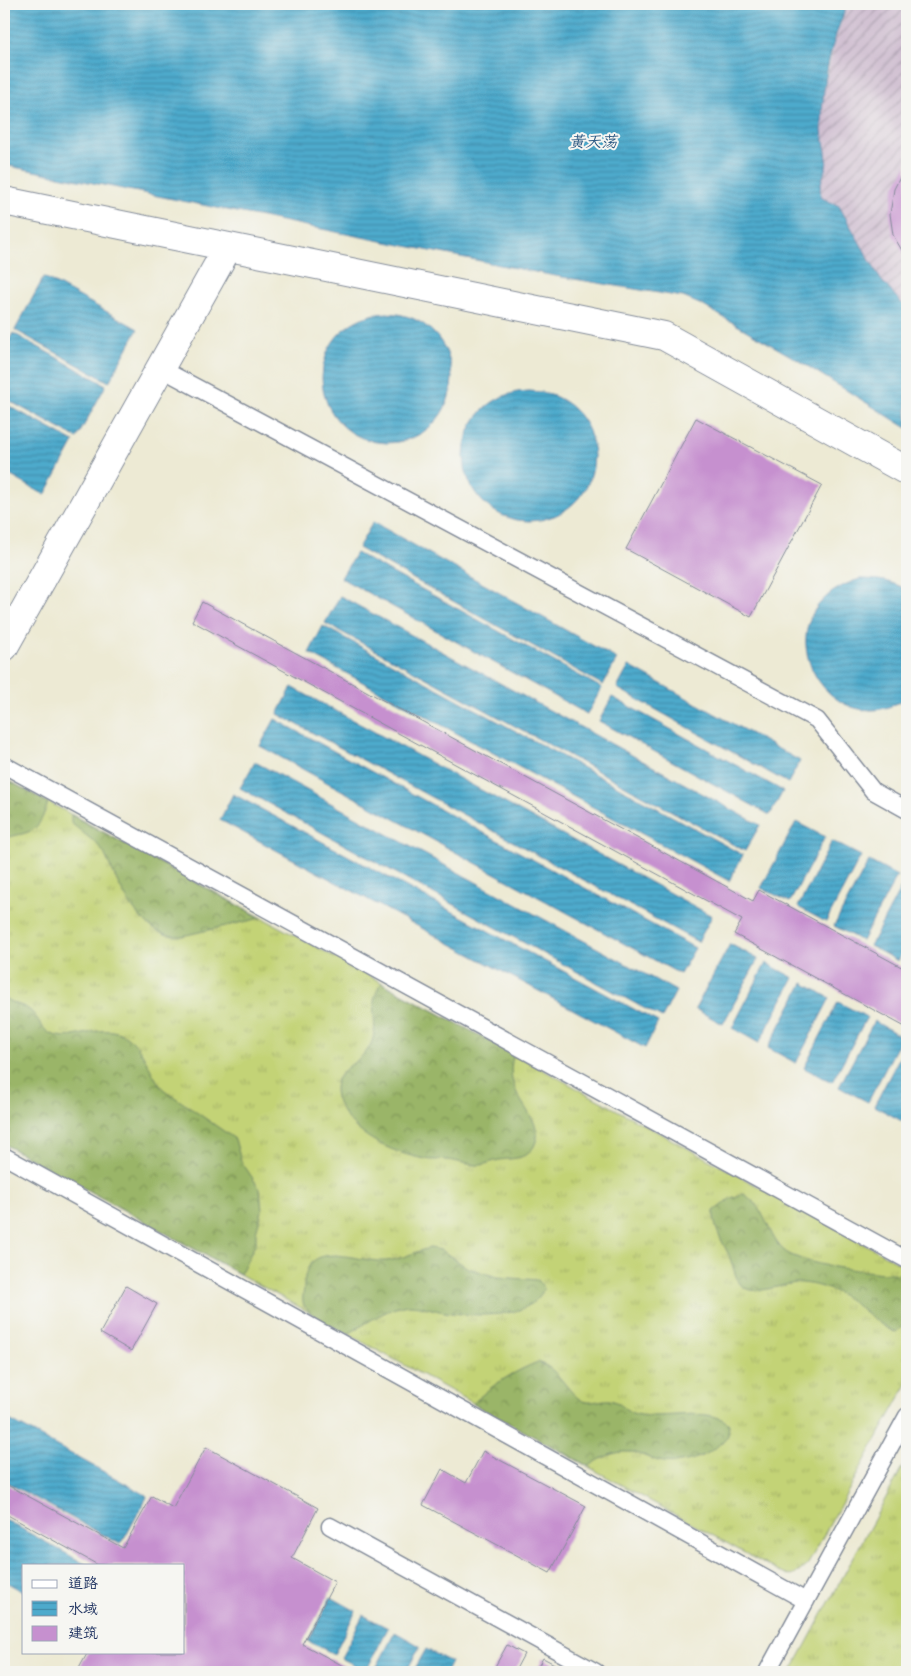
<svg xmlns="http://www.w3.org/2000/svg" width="911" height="1676" viewBox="0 0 911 1676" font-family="Pangolin,'LXGW WenKai TC',sans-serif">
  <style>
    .industrial { fill: url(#industrial-furrows) }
    .grass { fill: url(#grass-tufts); stroke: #6f816a }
    .forest { fill: url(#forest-crowns); stroke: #5a7262 }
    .water { fill: url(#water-rules); stroke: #346c95 }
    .building { fill: #c690cf }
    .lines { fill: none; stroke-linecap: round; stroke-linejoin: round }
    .service-casing { stroke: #848c99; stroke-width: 19 }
    .minor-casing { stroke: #848c99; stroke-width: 30 }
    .service { stroke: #fff; stroke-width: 16 }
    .minor { stroke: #fff; stroke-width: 28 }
    .labels { text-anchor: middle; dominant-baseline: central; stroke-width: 4; stroke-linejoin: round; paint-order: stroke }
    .water-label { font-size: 16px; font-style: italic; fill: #2d5a84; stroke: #f6f6f2 }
  </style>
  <defs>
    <pattern id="industrial-furrows" width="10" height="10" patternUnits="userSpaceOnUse" patternTransform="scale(1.25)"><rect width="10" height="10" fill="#cfbed0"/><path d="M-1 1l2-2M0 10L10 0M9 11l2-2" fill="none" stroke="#a79bac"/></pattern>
    <pattern id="grass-tufts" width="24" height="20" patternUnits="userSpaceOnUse" patternTransform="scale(1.25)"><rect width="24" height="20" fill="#c3d376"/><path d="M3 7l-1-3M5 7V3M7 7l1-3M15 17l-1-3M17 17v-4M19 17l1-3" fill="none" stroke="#a7b568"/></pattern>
    <pattern id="forest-crowns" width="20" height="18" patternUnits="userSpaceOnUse" patternTransform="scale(1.25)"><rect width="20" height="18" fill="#9ab567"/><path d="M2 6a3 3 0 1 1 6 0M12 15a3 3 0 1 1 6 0" fill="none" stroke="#7d9458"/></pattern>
    <pattern id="water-rules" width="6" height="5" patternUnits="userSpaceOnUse" patternTransform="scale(1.25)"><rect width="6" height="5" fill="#4eaacc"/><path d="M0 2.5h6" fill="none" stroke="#408ba9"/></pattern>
  </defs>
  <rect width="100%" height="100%" fill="#f6f6f2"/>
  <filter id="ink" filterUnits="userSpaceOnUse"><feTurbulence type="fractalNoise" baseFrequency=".02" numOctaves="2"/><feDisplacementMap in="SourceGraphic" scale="10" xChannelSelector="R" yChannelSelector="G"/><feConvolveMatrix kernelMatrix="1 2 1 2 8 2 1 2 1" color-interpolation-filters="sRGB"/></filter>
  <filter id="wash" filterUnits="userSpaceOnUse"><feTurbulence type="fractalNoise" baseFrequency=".0096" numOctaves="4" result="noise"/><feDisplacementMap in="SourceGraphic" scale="20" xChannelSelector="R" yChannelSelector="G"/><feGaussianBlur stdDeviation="1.12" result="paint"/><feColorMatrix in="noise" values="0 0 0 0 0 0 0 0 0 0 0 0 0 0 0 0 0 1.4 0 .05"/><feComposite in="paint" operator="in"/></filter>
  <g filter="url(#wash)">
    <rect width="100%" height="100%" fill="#edead4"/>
    <path class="industrial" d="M848,4H907V309L881,280L839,206L822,198L818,190L827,162L822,133V100L834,42Z"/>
    <path class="grass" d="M4,778L907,1267V1384L808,1564L799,1572L789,1576L779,1572L4,1144Z
      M907,1459V1672H791Z"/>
    <path class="forest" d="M4,778L48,803C37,834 34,831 4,838Z
      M71,815L261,918L182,936C139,939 119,885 104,853L97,844L71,823Z
      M382,983L514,1054C499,1096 548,1118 535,1144C528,1160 514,1158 499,1160C493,1161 487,1164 481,1165C470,1166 458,1161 447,1160C440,1159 432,1161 425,1159C391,1153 346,1133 336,1097C329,1068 362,1065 371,1044C381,1023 365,1004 382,983Z
      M4,997C11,1004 20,1004 28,1009C41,1018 40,1033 58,1036C81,1040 102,1022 126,1036C145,1048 149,1073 163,1089L235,1139L241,1161L260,1189L262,1211L256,1232V1243L240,1274L4,1144Z
      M743,1194C769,1207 767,1244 791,1255C816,1266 847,1269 874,1272C885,1274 897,1271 907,1277V1322L896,1332C881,1329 855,1300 836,1292C826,1288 814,1284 803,1283C785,1281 755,1299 741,1285C735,1278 732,1262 728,1253C721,1239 713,1227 714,1211L731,1198Z
      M430,1248L441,1250L468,1268L497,1277L538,1280L544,1288C532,1321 473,1316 444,1312C433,1310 421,1305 410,1305C389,1306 366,1324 348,1334C337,1328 305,1315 303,1302C302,1297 304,1291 304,1287C305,1235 357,1263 386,1261C401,1260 415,1251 430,1248Z
      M538,1362C557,1368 563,1385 577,1397C587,1407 598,1399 610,1400C621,1402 626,1412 636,1414C665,1421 708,1405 729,1424L728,1435C714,1455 683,1467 659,1461C649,1459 638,1452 629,1452C613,1451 602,1458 589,1466L473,1404C487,1387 517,1370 538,1362Z"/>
    <path class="water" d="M4,4H848C830,43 821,88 822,131C823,141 827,151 827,161C826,175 816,185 822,198L839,206L881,280L907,309V428L796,359L702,305L683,297L550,275L4,165Z
      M44,277L138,329L109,382L15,330Z
      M322 378a65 65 0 1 1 130 0a65 65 0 1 1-130 0Z
      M13,333L106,385L77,438L4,398V349Z
      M464 456a65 65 0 1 1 130 0a65 65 0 1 1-130 0Z
      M4,403L74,442L45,495L4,472Z
      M373,522L617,659L603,685L358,548Z
      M356,553L602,688L587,714L341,578Z
      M860,579C878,579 892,581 907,590V697C831,753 749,613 860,579Z
      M340,596L760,825L745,851L325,623Z
      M323,626L743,855L729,881L309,653Z
      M629,666L800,761L788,783L617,688Z
      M292,687L712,916L698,942L278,714Z
      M612,697L783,791L770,815L599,721Z
      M275,719L695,948L680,974L260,746Z
      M255,762L676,991L662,1018L240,788Z
      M233,794L658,1022L645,1048L220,820Z
      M796,822L825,837L790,902L761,888Z
      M832,841L861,856L826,922L798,907Z
      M869,861L897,876L862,941L834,926Z
      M905,880L907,882V944L898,961L870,946Z
      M730,944L758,959L723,1024L695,1009Z
      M766,963L794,978L759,1043L732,1028Z
      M803,983L830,998L796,1063L768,1048Z
      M838,1002L867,1017L832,1082L804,1068Z
      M874,1021L902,1037L868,1102L839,1087Z
      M907,1043V1111L902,1121L874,1106Z
      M4,1417L146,1495L147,1497L122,1543L120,1544L4,1481Z
      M4,1519L87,1565H24V1592L4,1581Z
      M331,1597L356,1611L334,1654L308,1641Z
      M363,1615L388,1628L366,1671L341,1658Z
      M395,1632L420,1646L406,1672H374Z
      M426,1649L451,1662L446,1672H413Z"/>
    <g id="blocks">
      <path class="building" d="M907,164V259L893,235L890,214L894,189Z
        M696,418L822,485L751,617L626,549Z
        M202,602L753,901L759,890L907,970V1028L734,934L742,920L192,621Z
        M126,1286L157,1304L131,1351L100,1333Z
        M206,1447L318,1508L292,1558L335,1582L302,1644L355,1672H77L88,1652H184V1565H98L4,1513V1483L123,1548L152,1496L173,1508Z
        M483,1451L586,1506L550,1573L423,1505L442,1469L466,1483Z
        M507,1645L524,1654L516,1669L521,1672H492Z
        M543,1658L566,1670L565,1672H535Z"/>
    </g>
  </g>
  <g filter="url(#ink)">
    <use href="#blocks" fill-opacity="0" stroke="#848c99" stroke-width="1"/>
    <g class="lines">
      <g class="service-casing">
        <path id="service" d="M160,368L817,720L873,791L907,810
          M4,765L907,1260
          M4,1156L806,1601
          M330,1526L596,1672
          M767,1672L907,1416"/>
      </g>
      <g class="minor-casing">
        <path id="minor" d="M4,201L664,336L907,471
          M4,647L228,247"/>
      </g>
      <use href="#service" class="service"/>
      <use href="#minor" class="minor"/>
    </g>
  </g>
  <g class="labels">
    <g class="water-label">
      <text x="593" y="142">黄天荡</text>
    </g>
  </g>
  <rect width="911" height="1676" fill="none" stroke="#f6f6f2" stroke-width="20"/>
  <rect x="22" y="1564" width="162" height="90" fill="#f6f6f2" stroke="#9ea6b7"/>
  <rect x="32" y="1580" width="25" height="8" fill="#ffffff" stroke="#9ea6b7"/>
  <text x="68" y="1588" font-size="15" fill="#1b2f5e">道路</text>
  <rect x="32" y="1601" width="25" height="15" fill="url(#water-rules)" stroke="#9ea6b7"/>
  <text x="68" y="1614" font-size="15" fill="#1b2f5e">水域</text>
  <rect x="32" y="1626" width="25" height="15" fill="#c690cf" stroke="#9ea6b7"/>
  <text x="68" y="1638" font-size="15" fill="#1b2f5e">建筑</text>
</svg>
